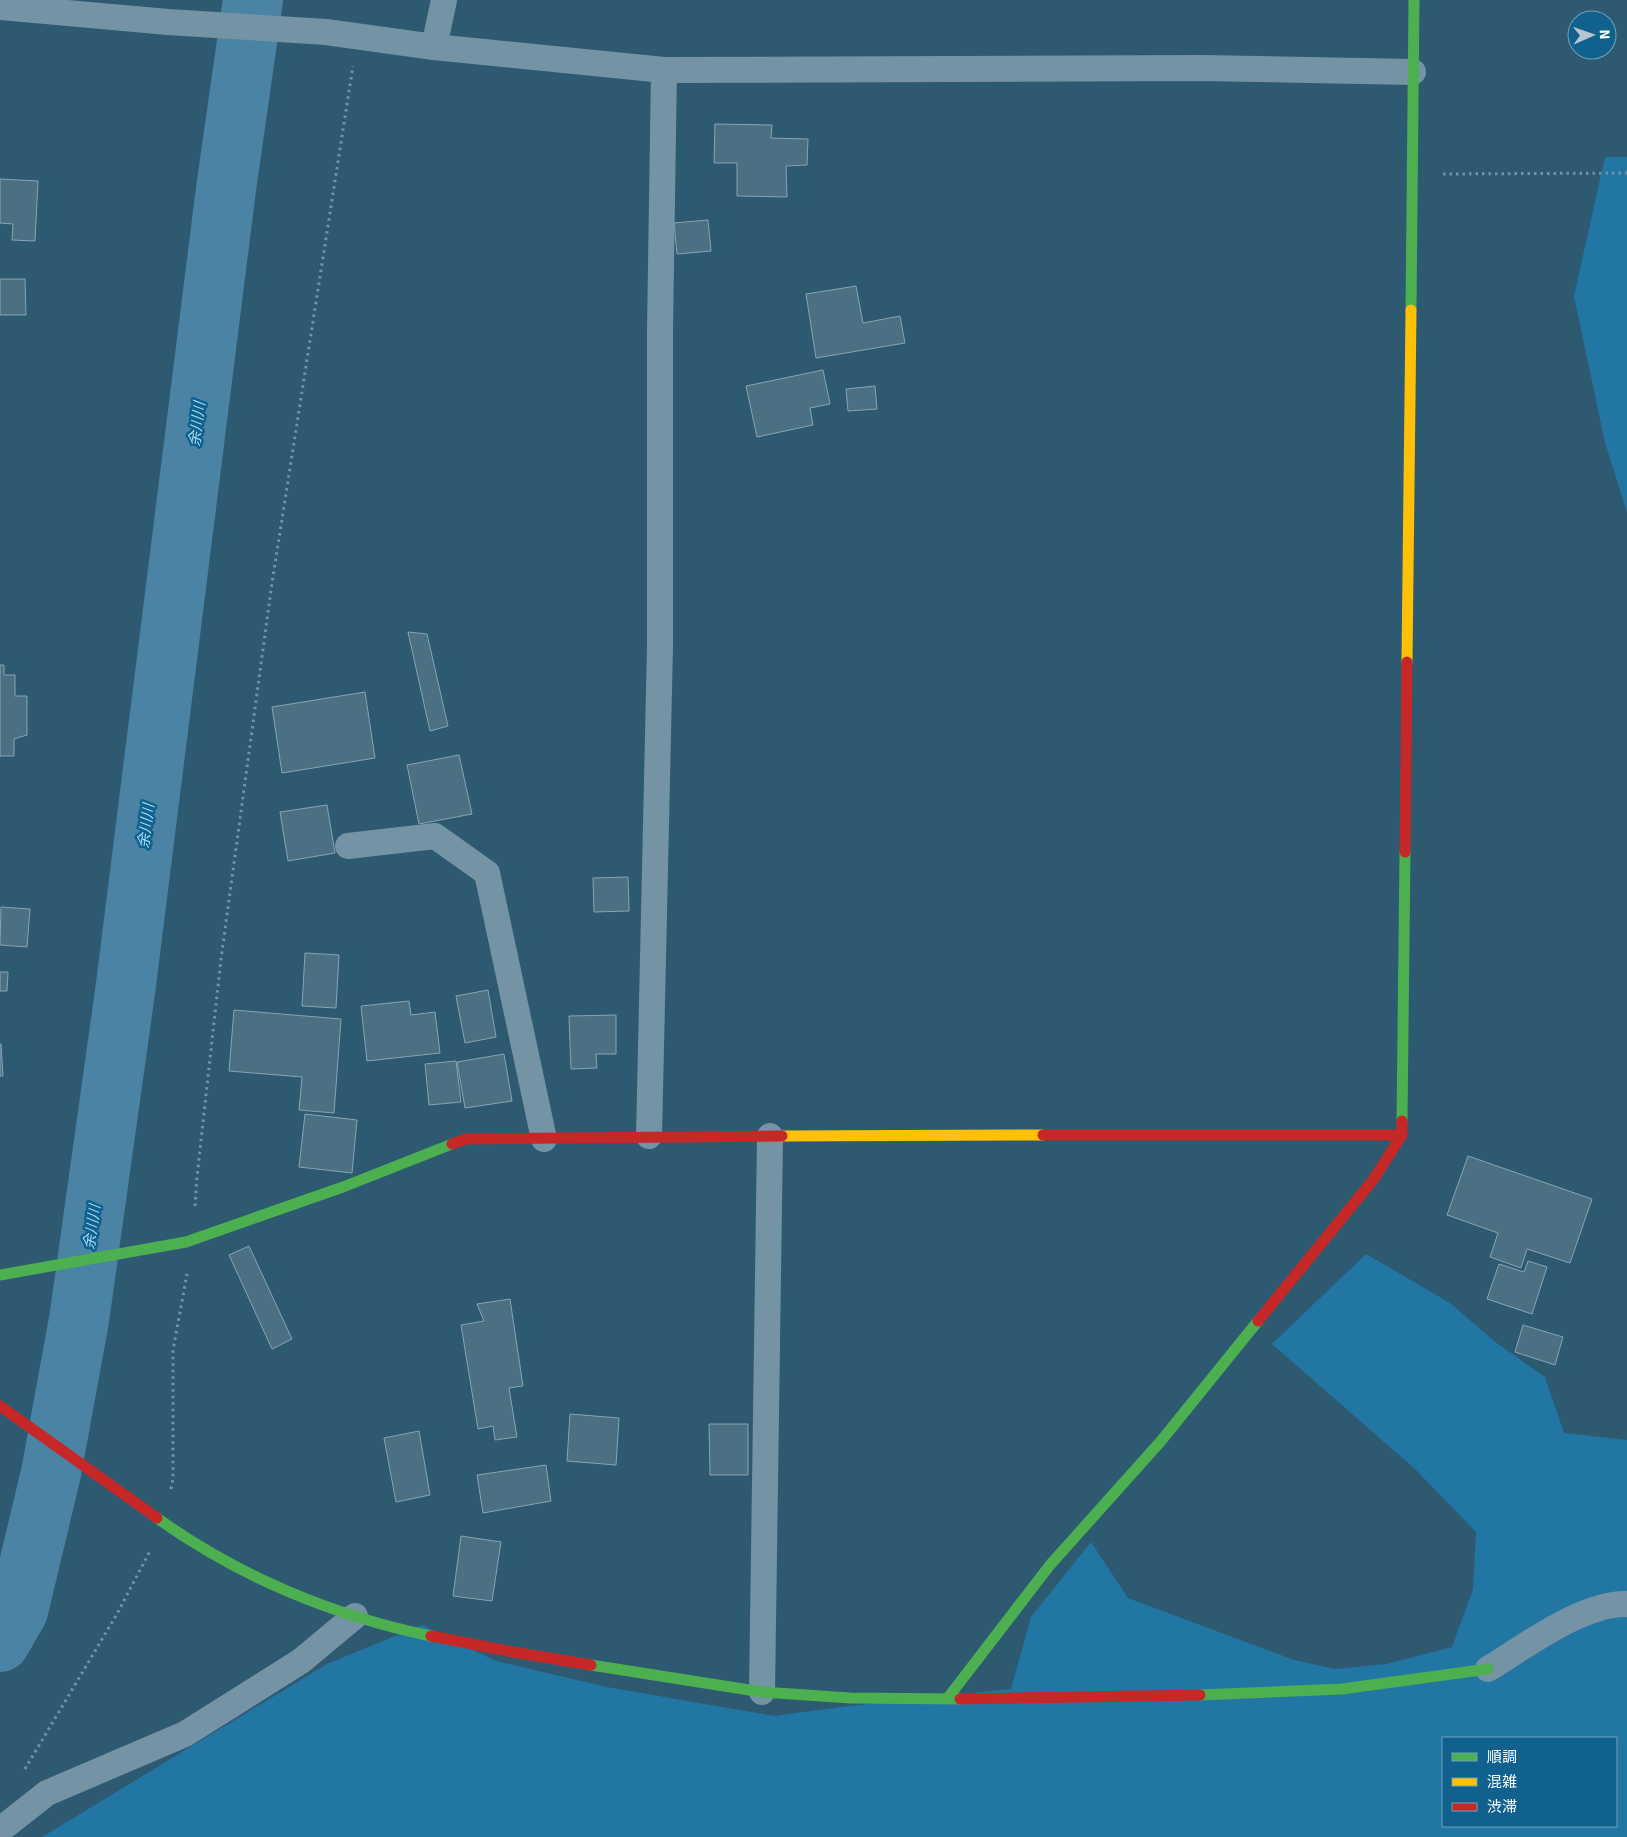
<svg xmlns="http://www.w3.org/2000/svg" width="1627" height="1837" viewBox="0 0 1627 1837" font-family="Signika,'Noto Sans JP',sans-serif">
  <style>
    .green { fill: #2176a4; fill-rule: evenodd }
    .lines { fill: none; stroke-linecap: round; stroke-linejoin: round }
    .river { stroke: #4a83a3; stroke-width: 60 }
    .building { fill: #4c7083; stroke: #89a4b3 }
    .path { stroke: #7494a5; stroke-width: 3; stroke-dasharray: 2.5 4; stroke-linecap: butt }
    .street { stroke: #7494a5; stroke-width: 26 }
    .fast { stroke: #4caf50; stroke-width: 11 }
    .slow { stroke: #ffc107; stroke-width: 11 }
    .jam { stroke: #c62828; stroke-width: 11 }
    .labels { text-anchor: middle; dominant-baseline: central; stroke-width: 5; stroke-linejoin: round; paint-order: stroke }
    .water-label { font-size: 15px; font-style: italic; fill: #a5ddfa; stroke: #10618e }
  </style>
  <rect width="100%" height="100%" fill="#2d5971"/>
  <path class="green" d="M1605,157H1627V512L1605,443L1574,296Z
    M1366,1254L1450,1303L1494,1341L1545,1377L1564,1433L1627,1440V1837H42L327,1664L422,1625L496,1661L607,1687L774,1716L849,1706L1011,1689L1031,1617L1091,1542L1128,1598L1294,1660L1335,1669L1386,1664L1452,1647L1473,1589L1476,1532L1415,1469L1272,1344ZM1443,1738H1616V1826H1443Z"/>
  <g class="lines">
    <path class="river" d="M0,1642L18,1611L51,1473L79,1320L125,992L226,189L253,0"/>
  </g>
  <path class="building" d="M715,124L772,125L771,138L808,139L807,165L786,166L787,197L737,196V163H714Z
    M0,179L38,181L35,241L12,240L13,224L0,223Z
    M708,220L711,251L677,254L674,223Z
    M0,279H25L26,315H0Z
    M856,286L863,323L900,316L905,343L816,358L806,294Z
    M823,370L830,404L810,408L813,425L757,437L746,386Z
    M875,386L877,409L848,411L846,389Z
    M408,632L427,634L448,726L430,731Z
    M0,665H4V675H15V696H27V735L14,739V756H0Z
    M365,692L375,758L282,773L272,707Z
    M459,755L472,814L419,824L407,765Z
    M327,805L335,853L288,861L280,812Z
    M628,877L629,911L594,912L593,878Z
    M1,907L30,909L27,947L0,945Z
    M305,953L339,955L336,1008L302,1006Z
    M0,972H8L7,991H0Z
    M488,990L496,1037L465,1043L456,996Z
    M409,1001L411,1015L435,1012L440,1053L367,1061L361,1006Z
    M234,1010L341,1019L334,1113L299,1110L302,1077L229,1071Z
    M616,1015V1054H596L597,1068L571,1069L569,1016Z
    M0,1044H1L3,1076H0Z
    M504,1054L512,1101L465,1108L457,1062Z
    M456,1061L461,1102L429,1105L425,1064Z
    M305,1114L357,1120L352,1173L299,1167Z
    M1468,1156L1592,1199L1570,1263L1527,1249L1521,1268L1490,1257L1498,1233L1447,1215Z
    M249,1246L292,1339L272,1349L229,1255Z
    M1528,1261L1547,1267L1532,1314L1487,1299L1499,1264L1524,1272Z
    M510,1299L523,1386L509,1388L517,1437L495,1440L493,1426L478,1429L461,1325L484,1321L477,1304Z
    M1523,1325L1563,1337L1555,1365L1515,1352Z
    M570,1414L619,1418L616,1465L567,1461Z
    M709,1424H748V1475H710Z
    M419,1431L430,1495L396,1502L384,1438Z
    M546,1465L551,1501L483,1513L477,1475Z
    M461,1536L501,1542L492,1601L453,1596Z"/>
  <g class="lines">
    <path class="path" d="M1443,174L1627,173
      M195,1206L197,1177L221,959L272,583L353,66
      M171,1489L173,1479V1350L187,1274
      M25,1769L117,1614L150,1551"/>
    <path class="street" d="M0,7L168,22L326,32L434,47L664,70L1202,68L1413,72
      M434,47L444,0
      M348,846L435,836L487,873L544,1139
      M649,1136L660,646V330L664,70
      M1488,1669C1526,1646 1582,1603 1627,1604
      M762,1692L770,1136
      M0,1830L47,1793L185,1734L301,1661L355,1616"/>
    <path class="fast" d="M1411,310L1414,0
      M1402,1121L1405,852
      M0,1275L186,1242L343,1187L452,1144
      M157,1518C238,1576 333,1616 431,1636
      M591,1665L762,1692L850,1698L960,1699
      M1200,1695L1342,1689L1488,1669
      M947,1699L1050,1565L1161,1441L1258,1321"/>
    <path class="slow" d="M1407,662L1411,310
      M782,1136L1043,1135"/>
    <path class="jam" d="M1405,852L1407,662
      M1043,1135H1402
      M452,1144L466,1139L782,1136
      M1258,1321L1373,1180L1402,1135V1121
      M0,1406L157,1518
      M431,1636L513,1652L591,1665
      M960,1699L1200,1695"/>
  </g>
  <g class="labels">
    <g class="water-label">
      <text transform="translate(197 424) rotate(-83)">余川川</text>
      <text transform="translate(146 826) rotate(-83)">余川川</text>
      <text transform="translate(92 1227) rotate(-82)">余川川</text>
    </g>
  </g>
  <rect x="1442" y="1737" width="175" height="90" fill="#10618e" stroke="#70a0bb"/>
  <rect x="1452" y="1753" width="25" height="8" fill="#4caf50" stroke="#70a0bb"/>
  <text x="1487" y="1762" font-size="15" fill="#ffffff">順調</text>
  <rect x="1452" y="1778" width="25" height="8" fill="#ffc107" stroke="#70a0bb"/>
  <text x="1487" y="1787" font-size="15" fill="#ffffff">混雑</text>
  <rect x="1452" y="1803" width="25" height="8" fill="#c62828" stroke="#70a0bb"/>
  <text x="1487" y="1812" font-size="15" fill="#ffffff">渋滞</text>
  <g transform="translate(1592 35) rotate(88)"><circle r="24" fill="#10618e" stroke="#70a0bb"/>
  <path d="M0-4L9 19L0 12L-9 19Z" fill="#b6c5cd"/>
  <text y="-8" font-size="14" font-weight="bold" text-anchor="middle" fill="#ffffff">N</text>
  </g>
</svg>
